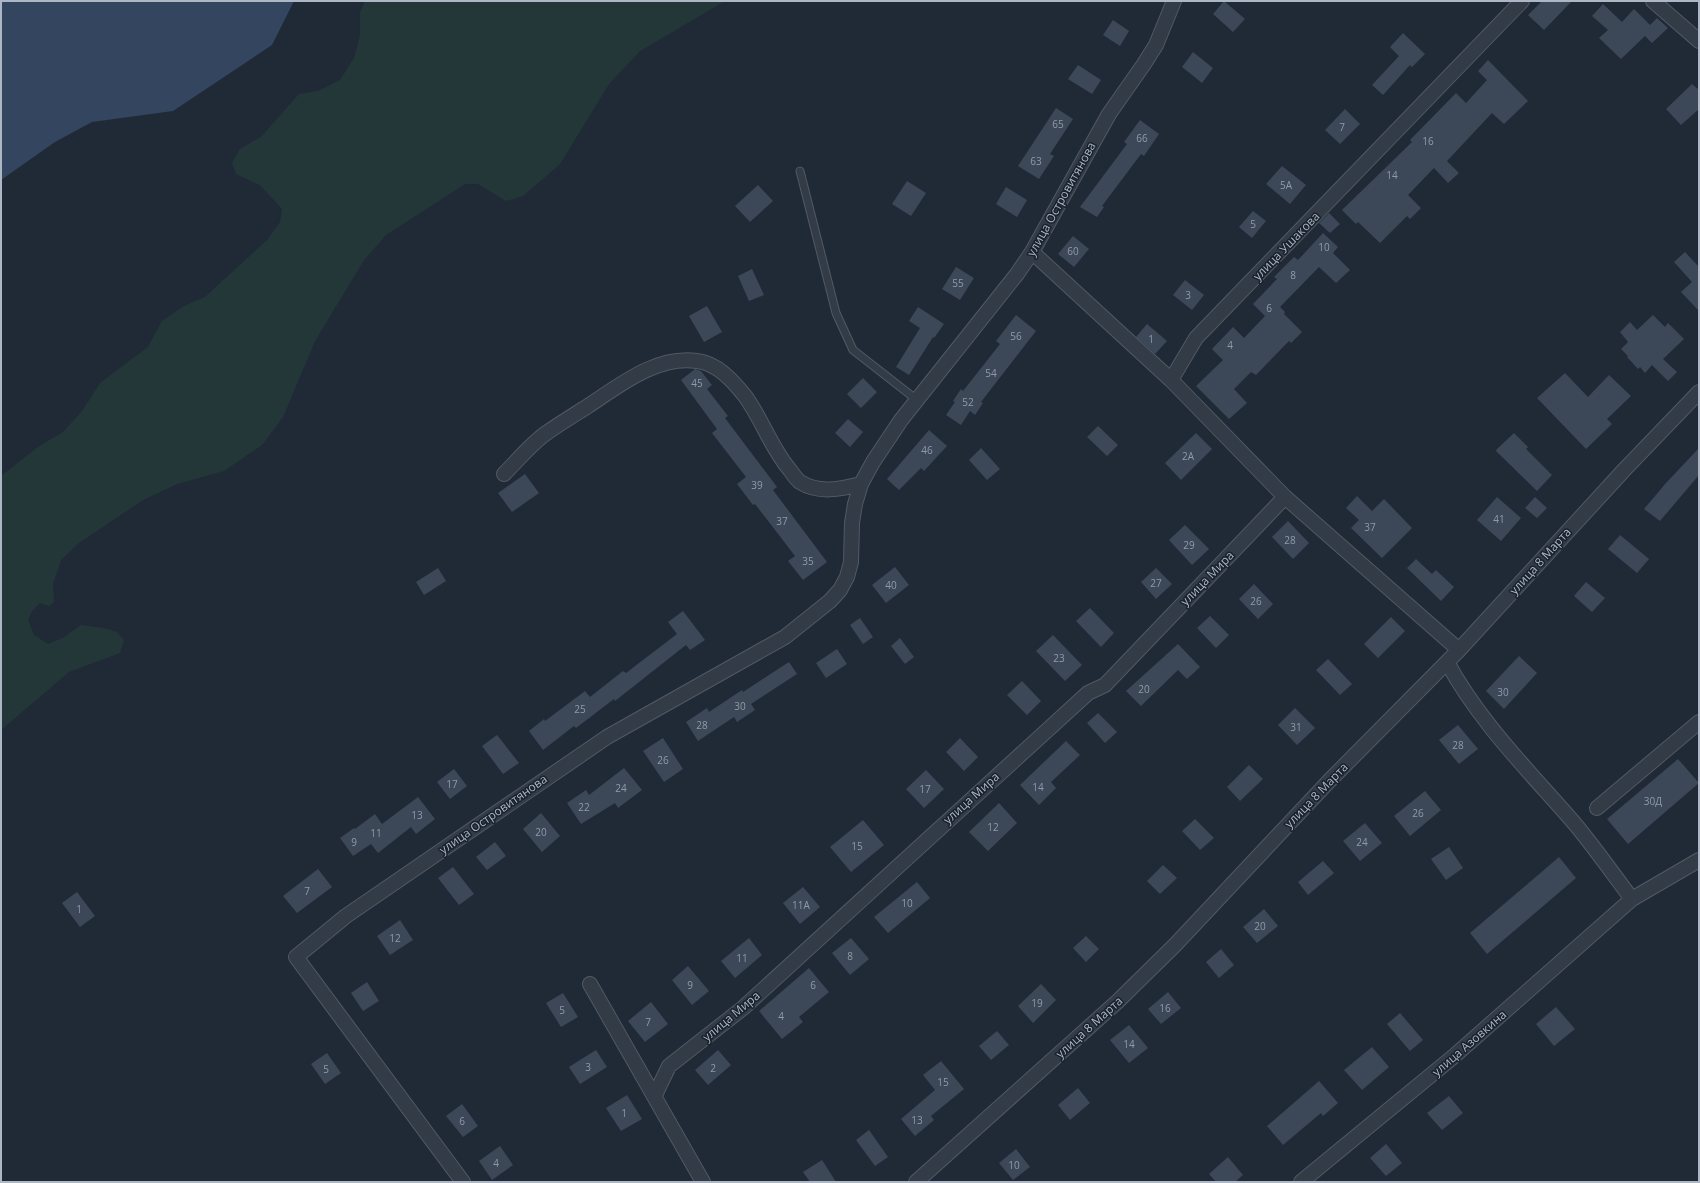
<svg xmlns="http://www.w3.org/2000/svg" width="1700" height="1183" viewBox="0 0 1700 1183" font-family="'Open Sans',sans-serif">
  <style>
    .green { fill: #233739 }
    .water { fill: #33455f }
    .building { fill: #3c4857 }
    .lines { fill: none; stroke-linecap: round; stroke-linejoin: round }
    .lane-casing { stroke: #515965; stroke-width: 9 }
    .street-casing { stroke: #515965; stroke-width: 16 }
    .lane { stroke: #333b47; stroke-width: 7 }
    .street { stroke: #333b47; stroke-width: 14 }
    .labels { text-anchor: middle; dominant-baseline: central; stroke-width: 3; stroke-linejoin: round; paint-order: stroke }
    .number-label { font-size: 10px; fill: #919aa9 }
    .street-label { font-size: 12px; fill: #adb6c4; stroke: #19212c }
  </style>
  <rect width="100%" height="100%" fill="#202a37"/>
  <path class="green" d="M365,1H725L640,51L609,84L560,164L523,196L506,201L478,184H465L386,235L364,260L315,341L283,417L262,445L224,471L177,484L143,500L79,543L61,560L53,584L54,602L49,606L40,603L32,611L28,620L34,635L48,644L63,638L81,625L103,628L117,632L124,640L120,653L69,672L1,730V476L38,447L63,432L83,410L100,383L148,347L162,321L184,306L205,297L267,240L280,222L282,209L260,185L236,174L232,163L240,149L261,137L299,94L318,91L340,80L354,58L360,36V12Z"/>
  <path class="water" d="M1,1H294L272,45L173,111L92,122L55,142L1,180Z"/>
  <path class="building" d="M1224,1L1245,19L1233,32L1213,14Z
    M1542,1H1572L1544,30L1528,15Z
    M1603,4L1622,22L1634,9L1650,25L1657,18L1668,28L1652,43L1645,36L1621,59L1599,38L1608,30L1592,16Z
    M1113,20L1129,31L1120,46L1103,35Z
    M1403,33L1425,54L1412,67L1410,65L1383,95L1372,85L1399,56L1390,47Z
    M1193,52L1213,68L1202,83L1182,67Z
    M1488,60L1528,101L1504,124L1492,113L1447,161L1459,173L1448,183L1434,168L1408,195L1421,208L1410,219L1407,216L1380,243L1358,222L1356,224L1342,210L1412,142L1410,140L1456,93L1466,103L1487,80L1478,71Z
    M1078,65L1101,80L1092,94L1068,79Z
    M1692,84L1699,90V109L1681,125L1666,109Z
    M1056,108L1073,119L1050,154L1054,156L1039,179L1018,166Z
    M1345,109L1360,124L1340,144L1325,130Z
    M1140,120L1159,134L1144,156L1141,154L1102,206L1104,207L1097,217L1080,207L1127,144L1124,142Z
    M1282,166L1306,185L1290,204L1266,184Z
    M907,181L926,193L911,216L892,204Z
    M758,185L773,201L750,222L735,206Z
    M1006,187L1027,200L1017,217L996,204Z
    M1253,211L1266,221L1252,238L1239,227Z
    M1329,213L1340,224L1330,233L1319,223Z
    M1323,233L1338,247L1333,253L1350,270L1336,283L1319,267L1280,307L1285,312L1284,314L1302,332L1291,343L1289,341L1256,375L1251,372L1234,389L1247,403L1229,419L1196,386L1223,360L1212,349L1233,327L1244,338L1265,316L1253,304L1277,279L1274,277L1294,257L1298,260Z
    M1073,236L1089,249L1074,267L1058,254Z
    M1685,252L1699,267V311L1681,292L1692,282L1674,262Z
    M956,267L974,278L960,300L942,289Z
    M752,269L764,295L749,301L738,276Z
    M1185,280L1204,295L1192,310L1173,295Z
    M707,306L722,332L704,342L689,316Z
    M918,307L944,324L934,338L933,337L909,375L896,367L920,328L909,321Z
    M1016,315L1036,331L981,402L983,403L975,415L970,411L961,425L946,415L955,402L953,401L961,389L963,391L1000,344L996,341Z
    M1653,315L1665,327L1668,323L1684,339L1663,359L1677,372L1668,381L1652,365L1645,373L1640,367L1638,369L1627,357L1628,356L1621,349L1628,342L1620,332L1630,322L1637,330Z
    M1147,324L1167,341L1155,354L1136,337Z
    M695,369L701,371L712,385L707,389L728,416L725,418L777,487L773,490L827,562L803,580L788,561L795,556L755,504L753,505L737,484L746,477L712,433L717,429L681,380Z
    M1565,373L1588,397L1609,375L1631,396L1607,419L1612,424L1586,449L1537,398Z
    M863,378L877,392L861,408L847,394Z
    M848,419L863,432L850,447L835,433Z
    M1098,426L1118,445L1107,456L1087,437Z
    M929,430L947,446L924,471L921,468L899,490L887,479Z
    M1196,433L1212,449L1181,480L1165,463Z
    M1514,433L1528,447L1526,449L1552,475L1537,491L1496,451L1497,449Z
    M981,448L1000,469L987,480L969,460Z
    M1699,448V475L1660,521L1644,509L1666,483Z
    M525,474L539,493L512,512L498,493Z
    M1357,496L1372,511L1384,499L1412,528L1382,558L1351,528L1359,520L1346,508Z
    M1497,497L1521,518L1501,541L1477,520Z
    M1535,497L1547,508L1537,518L1525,508Z
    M1288,521L1309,543L1293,559L1272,537Z
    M1185,525L1209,549L1192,565L1169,540Z
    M1620,535L1649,559L1637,573L1608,549Z
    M1416,559L1432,574L1436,570L1454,587L1441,601L1407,568Z
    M895,567L909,585L886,603L872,585Z
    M438,568L446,581L424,595L416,582Z
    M1156,568L1172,584L1156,599L1141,582Z
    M1586,582L1605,598L1592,612L1574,596Z
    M1254,584L1273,604L1258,619L1239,599Z
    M1090,608L1114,633L1101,647L1076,621Z
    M683,611L705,640L690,650L686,645L615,701L614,699L576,728L574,726L543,750L529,731L544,719L545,721L585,691L590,697L623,671L626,673L677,634L668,622Z
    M1210,616L1229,635L1216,648L1197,628Z
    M1391,617L1405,631L1378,658L1364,644Z
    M860,618L873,637L863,644L850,625Z
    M1053,635L1082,665L1065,681L1036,651Z
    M900,638L914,657L905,664L891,646Z
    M1178,644L1200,667L1187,679L1178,670L1141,706L1126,691Z
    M837,649L847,664L826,678L816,663Z
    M1519,656L1537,673L1504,709L1486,691Z
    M1328,659L1352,684L1340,695L1316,670Z
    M789,662L797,674L751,704L755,710L737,722L734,717L698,741L686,722L707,708L709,712L742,690L743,692Z
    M1022,681L1041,701L1027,715L1007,695Z
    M1295,708L1315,728L1297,745L1278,725Z
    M1098,713L1117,732L1105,743L1087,723Z
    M1458,725L1478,749L1459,764L1439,740Z
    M497,735L519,763L503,774L482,746Z
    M663,738L683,769L664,782L643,751Z
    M960,738L978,757L964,771L946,752Z
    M1066,741L1080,755L1051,782L1056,788L1039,805L1020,785Z
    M1678,759L1699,783L1628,844L1607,819Z
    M1249,765L1263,779L1240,801L1227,787Z
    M624,768L642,790L618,808L615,803L581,824L567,803L586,790L589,795Z
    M454,769L467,786L450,799L437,782Z
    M926,770L944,789L924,808L906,789Z
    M1425,791L1441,810L1410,836L1394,816Z
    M418,797L435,819L416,834L411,827L378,853L371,844L353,856L340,838L354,828L355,829L375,814L382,824Z
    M999,803L1017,823L988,851L969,832Z
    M541,813L560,836L542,852L523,829Z
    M1195,819L1214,838L1200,850L1182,831Z
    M863,820L884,845L851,872L830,847Z
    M1365,823L1382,843L1360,861L1343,841Z
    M495,842L506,856L487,870L476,857Z
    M1449,847L1463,868L1446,880L1431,859Z
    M1559,857L1576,878L1487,954L1470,933Z
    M1323,861L1334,873L1308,895L1298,882Z
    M1163,865L1177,878L1160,894L1147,881Z
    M453,867L474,894L459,905L438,878Z
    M318,869L332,887L297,913L283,896Z
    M917,882L930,898L888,933L874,917Z
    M803,887L820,907L800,924L783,903Z
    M77,892L95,916L80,927L62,903Z
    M1264,909L1278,926L1257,943L1243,927Z
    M400,920L413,940L390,955L377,936Z
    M1086,936L1099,949L1086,962L1073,948Z
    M749,938L762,955L735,978L721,961Z
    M851,938L869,959L850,975L832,953Z
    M1221,949L1234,965L1219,978L1206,962Z
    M688,966L709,991L692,1005L672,980Z
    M809,968L829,992L799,1017L803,1022L782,1039L759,1011Z
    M367,982L379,1001L363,1011L351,993Z
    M1041,984L1056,1000L1033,1023L1018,1006Z
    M1168,992L1181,1008L1161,1024L1148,1009Z
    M563,993L578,1017L561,1027L546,1003Z
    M651,1002L668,1024L645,1042L628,1021Z
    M1556,1007L1575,1029L1554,1046L1536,1024Z
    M1400,1013L1423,1040L1410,1051L1387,1024Z
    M1129,1025L1148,1048L1129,1063L1110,1040Z
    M997,1031L1009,1045L991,1060L979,1046Z
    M1372,1047L1389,1067L1362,1090L1344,1070Z
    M596,1050L607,1067L580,1084L569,1067Z
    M718,1050L731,1065L708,1085L695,1070Z
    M327,1053L341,1073L325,1084L311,1064Z
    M941,1061L964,1089L931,1116L934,1120L915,1136L901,1119L935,1090L923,1075Z
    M1319,1081L1338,1103L1323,1116L1321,1113L1283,1145L1267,1126Z
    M1078,1088L1090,1103L1070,1120L1058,1105Z
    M627,1095L642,1119L621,1131L606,1108Z
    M1449,1096L1463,1113L1442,1130L1427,1113Z
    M462,1104L478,1126L463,1137L446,1116Z
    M869,1130L888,1157L875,1166L856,1140Z
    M1386,1144L1402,1163L1386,1176L1370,1158Z
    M500,1146L513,1165L492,1180L479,1161Z
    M1016,1149L1030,1167L1013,1180L999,1163Z
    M1228,1157L1243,1175L1235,1182H1216L1209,1174Z
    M822,1160L836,1182H810L803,1172Z"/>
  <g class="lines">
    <g class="lane-casing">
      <path id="lane" d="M800,171L836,313L853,350L917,400"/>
    </g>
    <g class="street-casing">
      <path id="street" d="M1653,1L1699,41
        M1032,252L1171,380
        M504,474C517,461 530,445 545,434C559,424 574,415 588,406C620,385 657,355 697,361C717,363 733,381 745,396C762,419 771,448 790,470C793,474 796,479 800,482C819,494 841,489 861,484
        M1459,650L1285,497L1171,380L1196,338L1522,1
        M1447,662C1480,723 1530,772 1575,824C1595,848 1613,874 1632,899
        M1597,808L1699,722
        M590,984L703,1182
        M655,1095L669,1066L743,1008L1088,693L1105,685L1285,497
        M463,1182L296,957L346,916L607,737L785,637L830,601L840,590L847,577L851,562L852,523L855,504L861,484L873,462L901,420L1017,274L1032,252L1109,114L1144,64L1156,45L1174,1
        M916,1182L1117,1002L1175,945L1330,780L1459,650L1625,469L1699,392
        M1301,1182L1453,1057L1632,899L1699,860"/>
    </g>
    <use href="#lane" class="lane"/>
    <use href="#street" class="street"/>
  </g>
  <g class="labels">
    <g class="number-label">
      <text x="1058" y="124">65</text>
      <text x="1342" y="127">7</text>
      <text x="1142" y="138">66</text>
      <text x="1428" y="141">16</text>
      <text x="1036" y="161">63</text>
      <text x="1392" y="175">14</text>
      <text x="1286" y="185">5А</text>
      <text x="1253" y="224">5</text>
      <text x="1324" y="247">10</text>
      <text x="1073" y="251">60</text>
      <text x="1293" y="275">8</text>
      <text x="958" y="283">55</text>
      <text x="1188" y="295">3</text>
      <text x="1269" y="308">6</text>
      <text x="1016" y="336">56</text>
      <text x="1151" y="339">1</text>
      <text x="1230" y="345">4</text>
      <text x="991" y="373">54</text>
      <text x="697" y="383">45</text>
      <text x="968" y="402">52</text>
      <text x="927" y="450">46</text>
      <text x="1188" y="456">2А</text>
      <text x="757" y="485">39</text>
      <text x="1499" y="519">41</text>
      <text x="782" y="521">37</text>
      <text x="1370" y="527">37</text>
      <text x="1290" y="540">28</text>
      <text x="1189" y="545">29</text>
      <text x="808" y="561">35</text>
      <text x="1156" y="583">27</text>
      <text x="891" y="585">40</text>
      <text x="1256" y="601">26</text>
      <text x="1059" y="658">23</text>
      <text x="1144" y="689">20</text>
      <text x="1503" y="692">30</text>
      <text x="740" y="706">30</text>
      <text x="580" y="709">25</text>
      <text x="702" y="725">28</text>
      <text x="1296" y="727">31</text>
      <text x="1458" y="745">28</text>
      <text x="663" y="760">26</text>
      <text x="452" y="784">17</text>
      <text x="1038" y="787">14</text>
      <text x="621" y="788">24</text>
      <text x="925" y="789">17</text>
      <text x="1653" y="801">30Д</text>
      <text x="584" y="807">22</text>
      <text x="1418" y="813">26</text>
      <text x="417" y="815">13</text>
      <text x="993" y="827">12</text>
      <text x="541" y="832">20</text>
      <text x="376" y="833">11</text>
      <text x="354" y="842">9</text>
      <text x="1362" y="842">24</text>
      <text x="857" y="846">15</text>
      <text x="307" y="891">7</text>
      <text x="907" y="903">10</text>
      <text x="801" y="905">11А</text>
      <text x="79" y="909">1</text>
      <text x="1260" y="926">20</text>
      <text x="395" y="938">12</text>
      <text x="850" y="956">8</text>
      <text x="742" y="958">11</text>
      <text x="690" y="985">9</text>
      <text x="813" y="985">6</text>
      <text x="1037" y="1003">19</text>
      <text x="1165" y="1008">16</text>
      <text x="562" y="1010">5</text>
      <text x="781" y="1016">4</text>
      <text x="648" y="1022">7</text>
      <text x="1129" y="1044">14</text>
      <text x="588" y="1067">3</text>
      <text x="713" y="1068">2</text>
      <text x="326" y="1069">5</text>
      <text x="943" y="1082">15</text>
      <text x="624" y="1113">1</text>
      <text x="917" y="1120">13</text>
      <text x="462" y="1121">6</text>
      <text x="496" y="1163">4</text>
      <text x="1014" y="1165">10</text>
    </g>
    <g class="street-label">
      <text transform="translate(1061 199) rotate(-61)">улица Островитянова</text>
      <text transform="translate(1286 246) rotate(-46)">улица Ушакова</text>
      <text transform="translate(1540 561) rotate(-48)">улица 8 Марта</text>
      <text transform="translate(1207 578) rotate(-46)">улица Мира</text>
      <text transform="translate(1316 795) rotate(-46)">улица 8 Марта</text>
      <text transform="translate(971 798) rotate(-42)">улица Мира</text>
      <text transform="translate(493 814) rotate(-35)">улица Островитянова</text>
      <text transform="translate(731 1016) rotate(-40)">улица Мира</text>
      <text transform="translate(1089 1027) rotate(-42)">улица 8 Марта</text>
      <text transform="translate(1469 1043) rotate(-41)">улица Азовкина</text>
    </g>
  </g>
  <rect width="1700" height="1183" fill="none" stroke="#adb6c4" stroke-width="4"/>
</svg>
